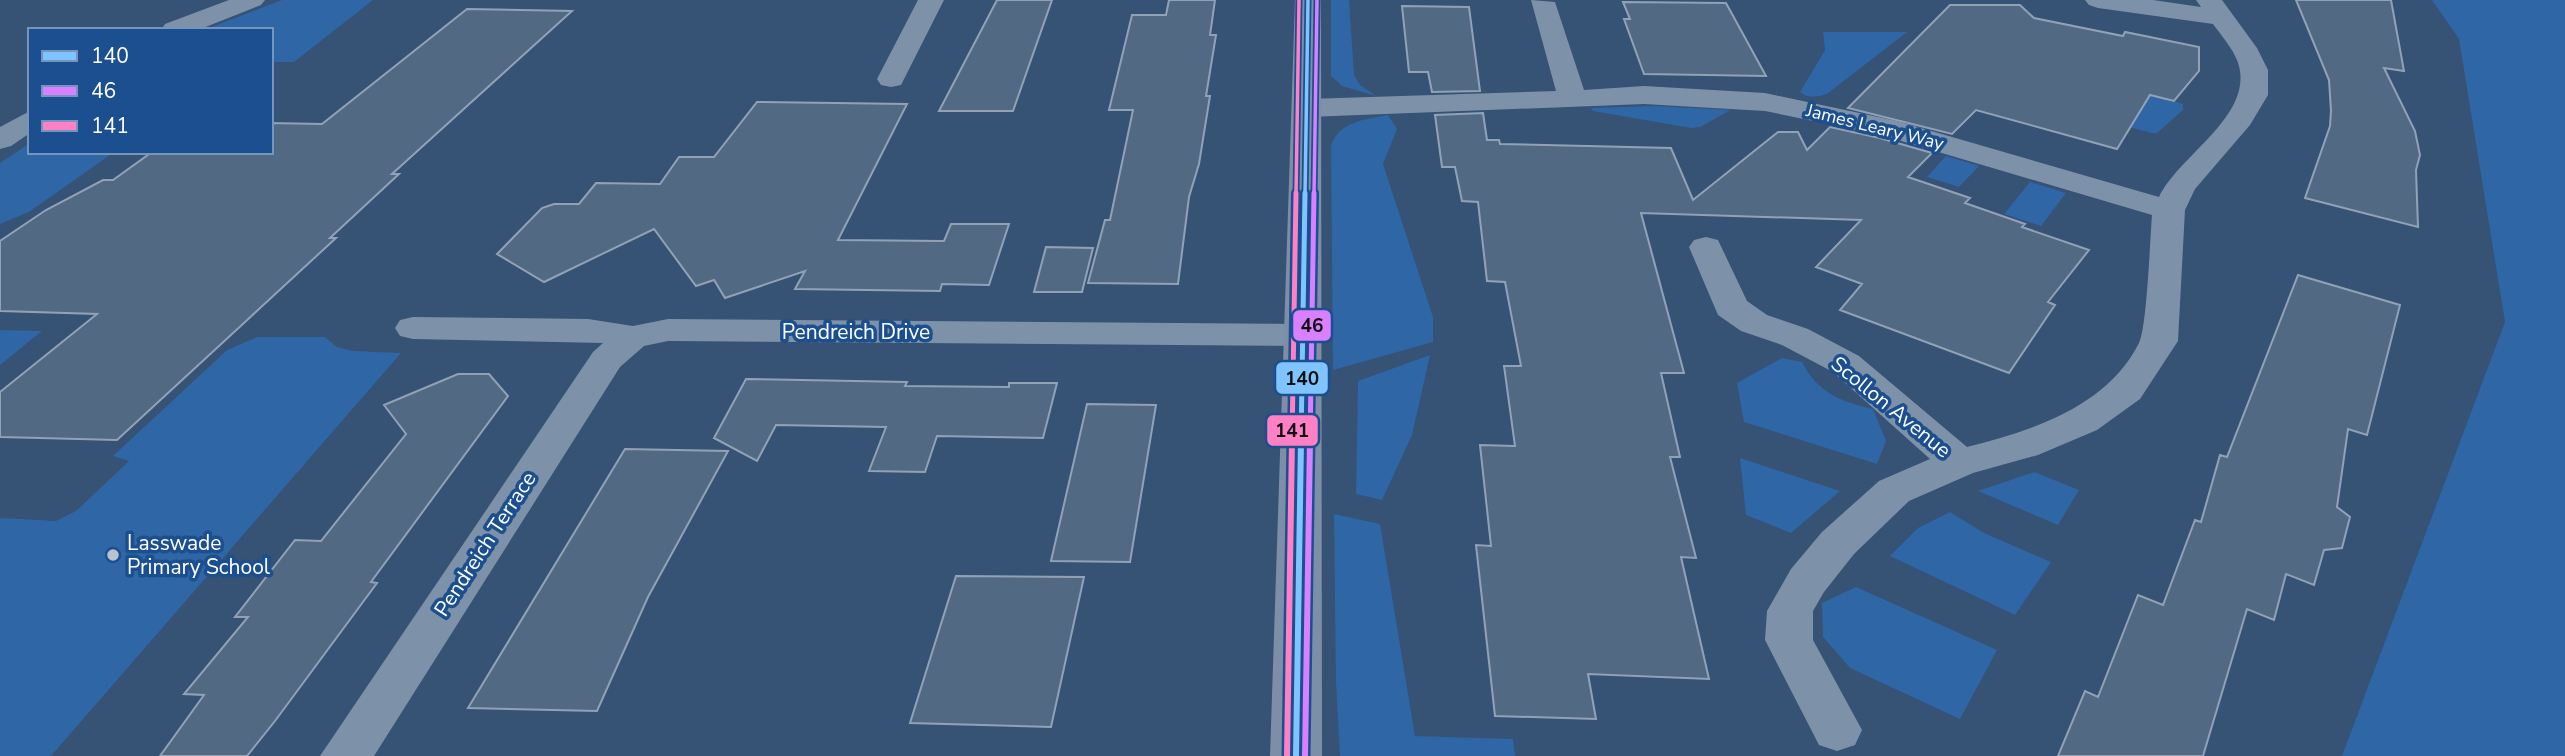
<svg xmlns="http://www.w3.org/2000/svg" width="2565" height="756" viewBox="0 0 2565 756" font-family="'Nunito Sans',sans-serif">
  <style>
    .green { fill: #2f66a5 }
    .building { fill: #526984; stroke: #92a2b6; stroke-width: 2 }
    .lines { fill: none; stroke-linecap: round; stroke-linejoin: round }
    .minor { fill: #7d92a8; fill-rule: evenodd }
    .primary { fill: #7d8ea7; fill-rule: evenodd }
    .bus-1-far2-casing { stroke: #1b4f8f; stroke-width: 7 }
    .bus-1-far1-casing { stroke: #1b4f8f; stroke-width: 10 }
    .bus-1-casing { stroke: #1b4f8f; stroke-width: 11 }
    .bus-2-far2-casing { stroke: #1b4f8f; stroke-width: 7 }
    .bus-2-far1-casing { stroke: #1b4f8f; stroke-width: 10 }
    .bus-2-casing { stroke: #1b4f8f; stroke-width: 11 }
    .bus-3-far2-casing { stroke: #1b4f8f; stroke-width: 7 }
    .bus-3-far1-casing { stroke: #1b4f8f; stroke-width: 10 }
    .bus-3-casing { stroke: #1b4f8f; stroke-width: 11 }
    .bus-1-far2 { stroke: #80c4ff; stroke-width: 3.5 }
    .bus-1-far1 { stroke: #80c4ff; stroke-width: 5 }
    .bus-1 { stroke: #80c4ff; stroke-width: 6 }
    .bus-2-far2 { stroke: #d880ff; stroke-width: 3.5 }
    .bus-2-far1 { stroke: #d880ff; stroke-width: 5 }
    .bus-2 { stroke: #d880ff; stroke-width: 6 }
    .bus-3-far2 { stroke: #ff80c5; stroke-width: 3.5 }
    .bus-3-far1 { stroke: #ff80c5; stroke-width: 5 }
    .bus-3 { stroke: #ff80c5; stroke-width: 6 }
    .poi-dot { fill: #b9c2ce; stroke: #1b4f8f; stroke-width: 2.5 }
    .labels { text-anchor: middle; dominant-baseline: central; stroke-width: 7; stroke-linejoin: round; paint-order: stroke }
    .far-street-label { font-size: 18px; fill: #fff; stroke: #1b4f8f }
    .street-label { font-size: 21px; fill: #fff; stroke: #1b4f8f }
    .poi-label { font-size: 21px; fill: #fff; stroke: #1b4f8f; text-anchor: start }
    .line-badge { stroke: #1b4f8f; stroke-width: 2.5 }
    .pale-badge-label { font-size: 19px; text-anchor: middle; font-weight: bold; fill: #111 }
  </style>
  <rect width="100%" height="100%" fill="#365274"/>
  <path class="green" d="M282,0H373L294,62H271V30H204Z
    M1331,0H1349L1354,75L1360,85L1376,96L1342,86L1331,76Z
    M2432,0H2565V756H2342L2505,322L2459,39Z
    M1823,32H1907L1827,94C1817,97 1808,99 1800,92L1825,50Z
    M2088,77L2183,104V110L2156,134L2083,115Z
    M1655,106L1731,110L1700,127L1691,128L1593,111L1591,108Z
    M1388,115L1397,129L1383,164L1433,317V342L1333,370L1331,146C1338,122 1365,119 1388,115Z
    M30,143V152H126L110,155L29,212L0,224V163Z
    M1946,156L1979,166L1959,187L1927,177Z
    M2030,182L2066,193L2041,226L2004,214Z
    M0,330L42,331L0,365Z
    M257,337H325L337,347L353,351L401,353L51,756H0V518L56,521L76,511L129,461L113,456L227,350Z
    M1430,355L1412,435L1382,500L1356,494L1358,381Z
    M1782,358L1802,362C1819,394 1840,401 1873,409L1886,441L1877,464L1744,422L1737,383Z
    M1740,458L1840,491L1791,533L1746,515Z
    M2034,472L2079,490L2058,525L1978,491Z
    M1950,512L1984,533L2051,562L2015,615L1890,556L1918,528Z
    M1334,514L1380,524L1415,736L1513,739L1515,756H1340L1336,682Z
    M1856,587L1997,650L1960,719L1850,668L1823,637L1822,603Z"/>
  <path class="building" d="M997,0H1052L1013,111H939Z
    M1169,0H1215L1210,35H1216L1206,96H1210L1199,164L1189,197L1178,284L1088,283L1105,220H1110L1133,110H1109L1132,15H1166Z
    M2296,0H2391L2404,71L2384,68L2415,131L2420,155L2416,170L2418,227L2305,198L2330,126L2331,111L2329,80Z
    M1623,2L1726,3L1766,76L1644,74L1624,19H1630Z
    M1950,5H2020L2034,18L2123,36L2125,32L2199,47V71L2174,101L2150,95L2117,149L1976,110L1952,134L1848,108Z
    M1402,6L1469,7L1480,91L1432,92L1428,72H1409Z
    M467,9L572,11L392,174H399L330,238H336L117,440L0,437V392L97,314L0,311V241L46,210L103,180H113L152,152H271V123L322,124Z
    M757,102L907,104L838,240L944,241L951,224H1009L989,285L942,284L940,291L795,289L805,271L725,298L714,280L696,286L654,229L544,282L497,254L542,208L554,204H579L596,183L660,184L679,157H714Z
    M1483,113L1487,140H1499L1500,144L1671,148L1693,200L1778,132H1798L1807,150L1830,127L1880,138L1932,153L1908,177L1970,198L1965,203L2025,224L2022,227L2089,250L2048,302L2055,305L2009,373L1840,310L1862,284L1816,267L1861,220L1641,213L1684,373H1661L1680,457H1670L1696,558L1681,557L1709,679L1588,674L1596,719L1495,716L1476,545L1491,546L1480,445L1515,446L1504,366H1521L1505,282L1487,281L1478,202L1462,201L1455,167H1442L1435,115Z
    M1046,247L1093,248L1082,292H1034Z
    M2298,275L2400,305L2367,435L2348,429L2337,507L2350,517L2342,548L2324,550L2314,585L2286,574L2274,620L2247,609L2203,756H2058L2085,691L2098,697L2138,595L2163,605L2195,520L2201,522L2220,455L2227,457Z
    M458,374H489L508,396L371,582L377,583L275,721L247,756H160L204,695L184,694L248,617H235L295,540L321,541L406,434L384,405Z
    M746,379L907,382L905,386L1009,387V383H1057L1043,438L937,436L925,472L869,471L886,427L776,425L757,461L714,438Z
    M1087,404L1156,405L1130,562L1051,561Z
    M625,449L728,451L648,597L597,711L468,708Z
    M956,576L1084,577L1051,727L910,723Z"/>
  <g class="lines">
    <path class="minor" d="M229,0H265L261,5L198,30H161L165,24Z
      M918,0H944L901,85L891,87L881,85L877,79Z
      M1531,0L1555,2L1584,90L1644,86L1765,93L1897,121L2159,197C2179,156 2247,120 2240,71C2238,54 2223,38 2213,24L2098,8L2089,5L2085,0H2153L2201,7L2196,0H2222L2257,48L2268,70V95L2250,125L2195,189L2185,210L2178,341L2140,399L2097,430L2038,455L1973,473L1909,501L1854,554L1824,592L1813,611V640L1862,730L1855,745L1837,751L1819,745L1765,640L1767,611L1791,569L1822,532L1879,481L1930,459L1833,372L1782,345L1741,331L1718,315L1689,247L1694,240L1706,237L1718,240L1747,301L1767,315L1808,329L1859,356L1967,447C2031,431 2107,407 2139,343C2147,327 2150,239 2152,215L1881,135L1765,111L1644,104L1308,117L1298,114L1294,108L1298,102L1308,99L1556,91Z
      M30,111V133L11,146L0,149V127Z
      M413,317L588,319L633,326L668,319L1302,324L1315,327L1320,335L1315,343L1302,346L668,341L644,346L620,367L374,756H320L593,352L603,343L413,339L400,336L395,328L400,320Z"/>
    <path class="primary" d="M1295,0H1321L1322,756H1270Z"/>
    <g class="bus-1-far2-casing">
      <path id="bus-1-far2" d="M1305,195L1308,0"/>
    </g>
    <g class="bus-1-far1-casing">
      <path id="bus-1-far1" d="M1301,442L1305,193"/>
    </g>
    <g class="bus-1-casing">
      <path id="bus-1" d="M1296,756L1301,440"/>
    </g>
    <g class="bus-2-far2-casing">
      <path id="bus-2-far2" d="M1314,195L1317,0"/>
    </g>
    <g class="bus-2-far1-casing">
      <path id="bus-2-far1" d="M1310,442L1314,193"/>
    </g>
    <g class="bus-2-casing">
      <path id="bus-2" d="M1305,756L1310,440"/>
    </g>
    <g class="bus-3-far2-casing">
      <path id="bus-3-far2" d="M1296,195L1299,0"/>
    </g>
    <g class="bus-3-far1-casing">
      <path id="bus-3-far1" d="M1292,442L1296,193"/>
    </g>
    <g class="bus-3-casing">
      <path id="bus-3" d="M1287,756L1292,440"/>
    </g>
    <use href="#bus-1-far2" class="bus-1-far2"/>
    <use href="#bus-1-far1" class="bus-1-far1"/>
    <use href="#bus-1" class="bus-1"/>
    <use href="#bus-2-far2" class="bus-2-far2"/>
    <use href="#bus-2-far1" class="bus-2-far1"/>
    <use href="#bus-2" class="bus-2"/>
    <use href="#bus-3-far2" class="bus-3-far2"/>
    <use href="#bus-3-far1" class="bus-3-far1"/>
    <use href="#bus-3" class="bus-3"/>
  </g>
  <circle class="poi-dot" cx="113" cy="555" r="7"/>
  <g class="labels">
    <g class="far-street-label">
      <text transform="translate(1875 127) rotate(14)">James Leary Way</text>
    </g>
    <g class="street-label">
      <text x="856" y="332">Pendreich Drive</text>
      <text transform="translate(1891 407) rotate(39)">Scollon Avenue</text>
      <text transform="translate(485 544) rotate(-57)">Pendreich Terrace</text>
    </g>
    <g class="poi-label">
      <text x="127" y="543">Lasswade<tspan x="127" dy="24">Primary School</tspan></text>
    </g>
  </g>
  <g class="line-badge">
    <rect x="1292" y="309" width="40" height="33" rx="7" fill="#d880ff"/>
    <rect x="1275" y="361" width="54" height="34" rx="7" fill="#80c4ff"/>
    <rect x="1266" y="414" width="53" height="33" rx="7" fill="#ff80c5"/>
  </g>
  <g class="pale-badge-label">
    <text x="1312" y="332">46</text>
    <text x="1302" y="385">140</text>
    <text x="1292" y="437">141</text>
  </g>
  <rect x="28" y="28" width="245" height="126" fill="#1b4f8f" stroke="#7695bc" stroke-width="2"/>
  <rect x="42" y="51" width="35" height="10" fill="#80c4ff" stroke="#7695bc" stroke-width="2"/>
  <text x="91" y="63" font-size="21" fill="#ffffff">140</text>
  <rect x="42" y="86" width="35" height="10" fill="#d880ff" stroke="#7695bc" stroke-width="2"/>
  <text x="91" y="98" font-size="21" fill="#ffffff">46</text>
  <rect x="42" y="121" width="35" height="10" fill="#ff80c5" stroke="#7695bc" stroke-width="2"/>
  <text x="91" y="133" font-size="21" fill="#ffffff">141</text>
</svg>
